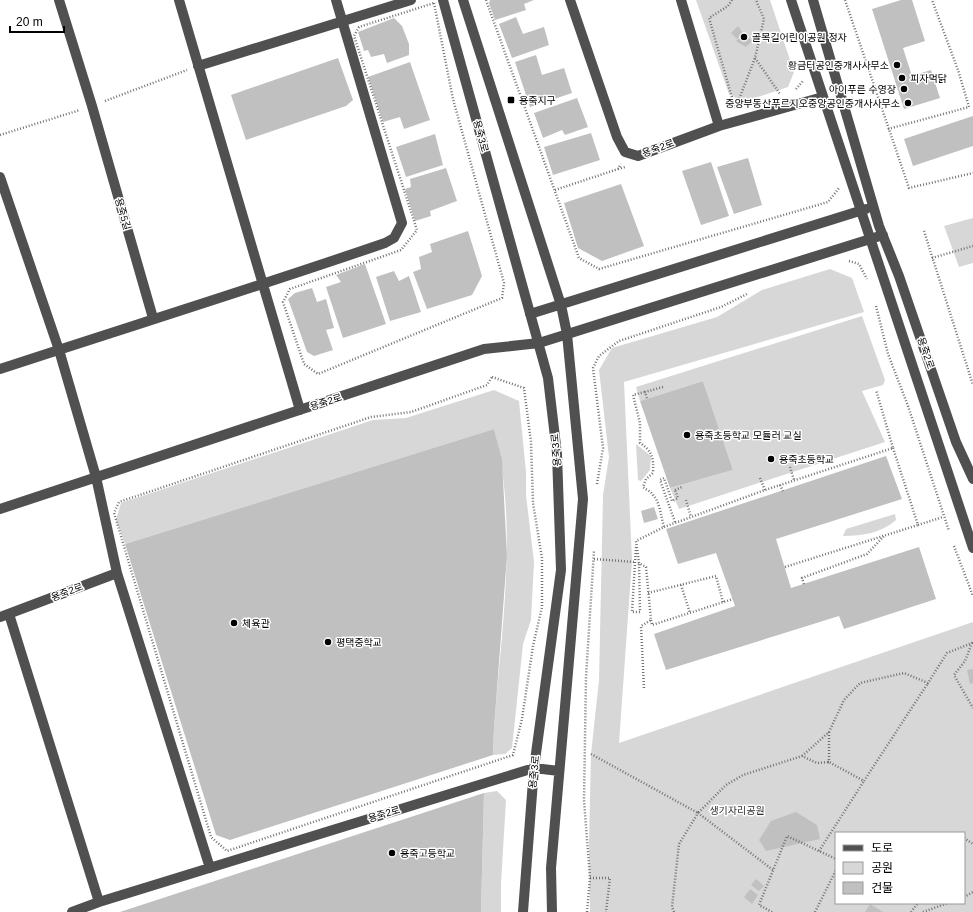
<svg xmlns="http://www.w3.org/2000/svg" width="973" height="912" viewBox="0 0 973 912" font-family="Helvetica,'Noto Sans KR',sans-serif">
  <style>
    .green { fill: #d7d7d7; fill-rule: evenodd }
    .building { fill: #c0c0c0 }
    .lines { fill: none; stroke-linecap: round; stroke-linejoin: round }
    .path { stroke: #727272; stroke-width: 2.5; stroke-dasharray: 1 2; stroke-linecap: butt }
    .minor { stroke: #505050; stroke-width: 10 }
    .poi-dot { fill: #000; stroke: #fff; stroke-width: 1.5 }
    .labels { text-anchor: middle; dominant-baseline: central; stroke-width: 3; stroke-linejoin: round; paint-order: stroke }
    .poi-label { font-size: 10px; fill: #000; stroke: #fff; text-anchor: start }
    .street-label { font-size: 10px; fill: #000; stroke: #fff }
    .park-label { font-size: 10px; fill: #2e2e2e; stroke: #fff }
  </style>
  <rect width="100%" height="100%" fill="#fff"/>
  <path class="green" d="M696,0H770L794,72L788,87L743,102L729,94Z
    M973,218V263L959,267L944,226Z
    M830,269L852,278L864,312L624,382L632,560L619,743L973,622V912H590L589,843L591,754L599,680L603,495L609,457L599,370L612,348L717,317L762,290ZM836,833H964V903H836Z
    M862,316L885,380L883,385L862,391L885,442L679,509L670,488L733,470L703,381L640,401L636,387Z
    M494,390L519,401L526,472V495L534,562L531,620L523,644L512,748L505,754L493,755L494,729C501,630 519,526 494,429L125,544L116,520L121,503L373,420L406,418Z
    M636,444L651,456L650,470L641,481L638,480Z
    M895,514L896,520C881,533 863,536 843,536L846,529Z
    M497,791L506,800L501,883V912H481L484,793Z"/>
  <path class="building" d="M490,0H534L524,4L526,10L495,20L489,3Z
    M901,0H912L925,41L903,48L912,76L931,70L940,98L904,109L872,9Z
    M516,17L523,34L544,27L549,45L512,58L499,24Z
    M394,18L402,26L409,44V55L387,63L384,54L371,57L368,50L364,51L358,32Z
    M738,26L743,33L737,39L731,33Z
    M745,33L752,41L746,47L736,41Z
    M536,55L542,75L564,68L572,93L530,107L515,62Z
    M338,58L353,100L346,106L246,140L231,95Z
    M410,62L430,120L404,129L400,117L383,122L368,77Z
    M577,98L588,127L565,135L562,130L543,138L534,113Z
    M973,116V146L913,166L904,139Z
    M591,133L600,160L553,175L544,147Z
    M435,134L443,165L406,177L396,147Z
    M748,158L762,205L734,214L717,167Z
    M711,162L729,216L701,225L682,171Z
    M446,168L457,201L430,211L431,216L415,221L405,189L411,187L410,179Z
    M621,184L644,246L602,261L578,248L564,203Z
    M468,231L482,276L472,295L427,309L413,272L421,269L419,257L432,252L430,244Z
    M365,264L386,324L343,338L326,287L341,282L336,275Z
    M394,271L399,281L409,276L421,312L390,321L376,277Z
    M312,288L317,302L326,299L334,328L326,330L333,350L314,356L307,352L288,299L295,293Z
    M703,381L733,470L670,488L640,401Z
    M494,429L502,460L507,556L494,729L493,755L230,840L216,835L125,544Z
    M886,456L902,499L776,539L791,588L919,547L936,599L844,629L839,616L666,670L654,634L735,606L716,553L678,564L666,529Z
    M654,507L658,519L644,523L641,511Z
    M973,669V683L970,684L967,670Z
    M484,793L481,912H120Z
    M796,812L817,825L820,839L766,851L759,840L771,821Z
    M756,879L764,886L759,891L751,885Z
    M750,889L758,895L752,904L744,897Z
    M870,904L883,912H865Z"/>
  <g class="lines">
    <path class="path" d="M486,0L579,258L599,269L828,202L839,188
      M732,0L728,6L709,18L735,108
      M845,0L909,188L973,173
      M434,3L453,99L504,283L502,298L318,374L304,364L283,302L290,289L401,250L417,230L354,36L359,27Z
      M755,58L780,94
      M796,89L803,81
      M105,101L187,70
      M736,107L755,58L764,19L756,0
      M888,129L969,107L958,70L932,0
      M0,135L80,110
      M618,169L625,167
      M555,190L618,169L621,164
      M924,231L973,385
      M932,258L973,246
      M849,261L859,264L867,279
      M876,306L888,354L908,406L949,531
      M492,377L524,388L531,442L533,503L542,558V607L533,646L522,719L513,755L227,851L211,837L114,513L119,502L371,417L411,412L487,385Z
      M647,398L645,392L663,387
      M893,448L918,525L943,517
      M790,467L794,480
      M760,478L765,490
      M597,484L603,448L593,368L599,356L619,341L721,307L747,294
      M780,485L783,491
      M675,490L682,487
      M686,500L691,517
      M675,522L660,480L664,478L672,501L678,498L675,490
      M664,527L765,490L893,448L876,390
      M954,546L973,596
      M636,547L632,612H640L639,563
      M594,559L635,562
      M785,567L918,525
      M804,584L802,578L867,554L884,536
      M681,585L690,613
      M648,593L716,576L723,602
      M651,620L652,625L733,599
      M644,688L641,626L651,620L646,567L639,563L636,541L664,527C661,517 660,502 653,495C651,491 646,490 643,487L646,479L653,473C654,458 652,451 640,443V423L633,395L645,392
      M591,754L698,813L726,785L743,775L802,756L817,763L829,762L864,781L928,683
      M802,756L829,732L844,700L860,683L904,673L928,683L947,653L972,643L965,661L954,675L973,708
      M828,762H829V732
      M964,838L973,844
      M819,851L864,781
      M590,878H610L606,912
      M964,897L973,892
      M587,912L590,878L584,800L586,677L594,551
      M674,912L672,907L679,844L698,813L773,870
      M772,912L759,905L787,836L836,859
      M815,912L836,870
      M911,912L918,903
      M923,912L948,903"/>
    <path class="minor" d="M59,0L92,106L153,318
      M179,0L300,410
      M443,0L548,378L557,454L561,570L534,768L523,912
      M463,0L561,305L567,334L583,499L551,868L552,912
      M570,0L617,137L625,152L638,156L719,126L823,97
      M681,0L719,126
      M791,0L973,548
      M813,0L879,226L899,276L956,442L973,479
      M198,66L411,0
      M0,177L59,350L96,477L117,573L210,868
      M530,314L866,209
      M0,369C128,327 257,287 385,243L394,238L402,223L336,0
      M0,509L484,349L539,343L883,235
      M9,614L99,902
      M0,617L117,573
      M72,912L99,902L534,768L559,771"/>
  </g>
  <g class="poi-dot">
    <circle cx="744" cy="37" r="4"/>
    <circle cx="897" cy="65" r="4"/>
    <circle cx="902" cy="78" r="4"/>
    <circle cx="904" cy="89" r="4"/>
    <rect x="507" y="96" width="8" height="8" rx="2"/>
    <circle cx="908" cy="103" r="4"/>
    <circle cx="687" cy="435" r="4"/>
    <circle cx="771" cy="459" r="4"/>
    <circle cx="234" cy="623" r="4"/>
    <circle cx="328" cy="642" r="4"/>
    <circle cx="392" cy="853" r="4"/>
  </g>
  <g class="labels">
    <g class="poi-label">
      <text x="752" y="37">골목길어린이공원 정자</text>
      <text x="889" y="65" text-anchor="end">황금터공인중개사사무소</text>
      <text x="910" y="78">피자먹닭</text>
      <text x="896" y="89" text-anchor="end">아이푸른 수영장</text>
      <text x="519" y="100">용죽지구</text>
      <text x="900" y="103" text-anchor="end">중앙부동산푸르지오중앙공인중개사사무소</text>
      <text x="695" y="435">용죽초등학교 모듈러 교실</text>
      <text x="779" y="459">용죽초등학교</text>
      <text x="242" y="623">체육관</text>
      <text x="336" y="642">평택중학교</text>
      <text x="400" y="853">용죽고등학교</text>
    </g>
    <g class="street-label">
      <text transform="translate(481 136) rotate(75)">용죽3로</text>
      <text transform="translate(658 148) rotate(-20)">용죽2로</text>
      <text transform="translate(123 214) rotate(74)">용죽5길</text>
      <text transform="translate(926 353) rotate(71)">용죽2로</text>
      <text transform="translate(326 402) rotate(-18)">용죽2로</text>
      <text transform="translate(556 450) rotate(-95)">용죽3로</text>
      <text transform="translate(67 592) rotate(-21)">용죽2로</text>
      <text transform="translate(534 772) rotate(-84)">용죽3로</text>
      <text transform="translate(384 814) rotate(-17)">용죽2로</text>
    </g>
    <g class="park-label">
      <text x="737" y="810">생기자리공원</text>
    </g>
  </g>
  <rect x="835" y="832" width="130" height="72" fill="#ffffff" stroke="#999999"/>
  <rect x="843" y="845" width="20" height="6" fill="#505050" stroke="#999999"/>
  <text x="871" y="852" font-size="12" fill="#000000">도로</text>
  <rect x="843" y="862" width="20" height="12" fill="#d7d7d7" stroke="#999999"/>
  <text x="871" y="872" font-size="12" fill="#000000">공원</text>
  <rect x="843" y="882" width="20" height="12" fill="#c0c0c0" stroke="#999999"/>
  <text x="871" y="892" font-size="12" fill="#000000">건물</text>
  <path d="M10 26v6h54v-6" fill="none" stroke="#000000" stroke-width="2"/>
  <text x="16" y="26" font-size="12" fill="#000000" stroke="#ffffff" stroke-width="3" paint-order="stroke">20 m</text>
</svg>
